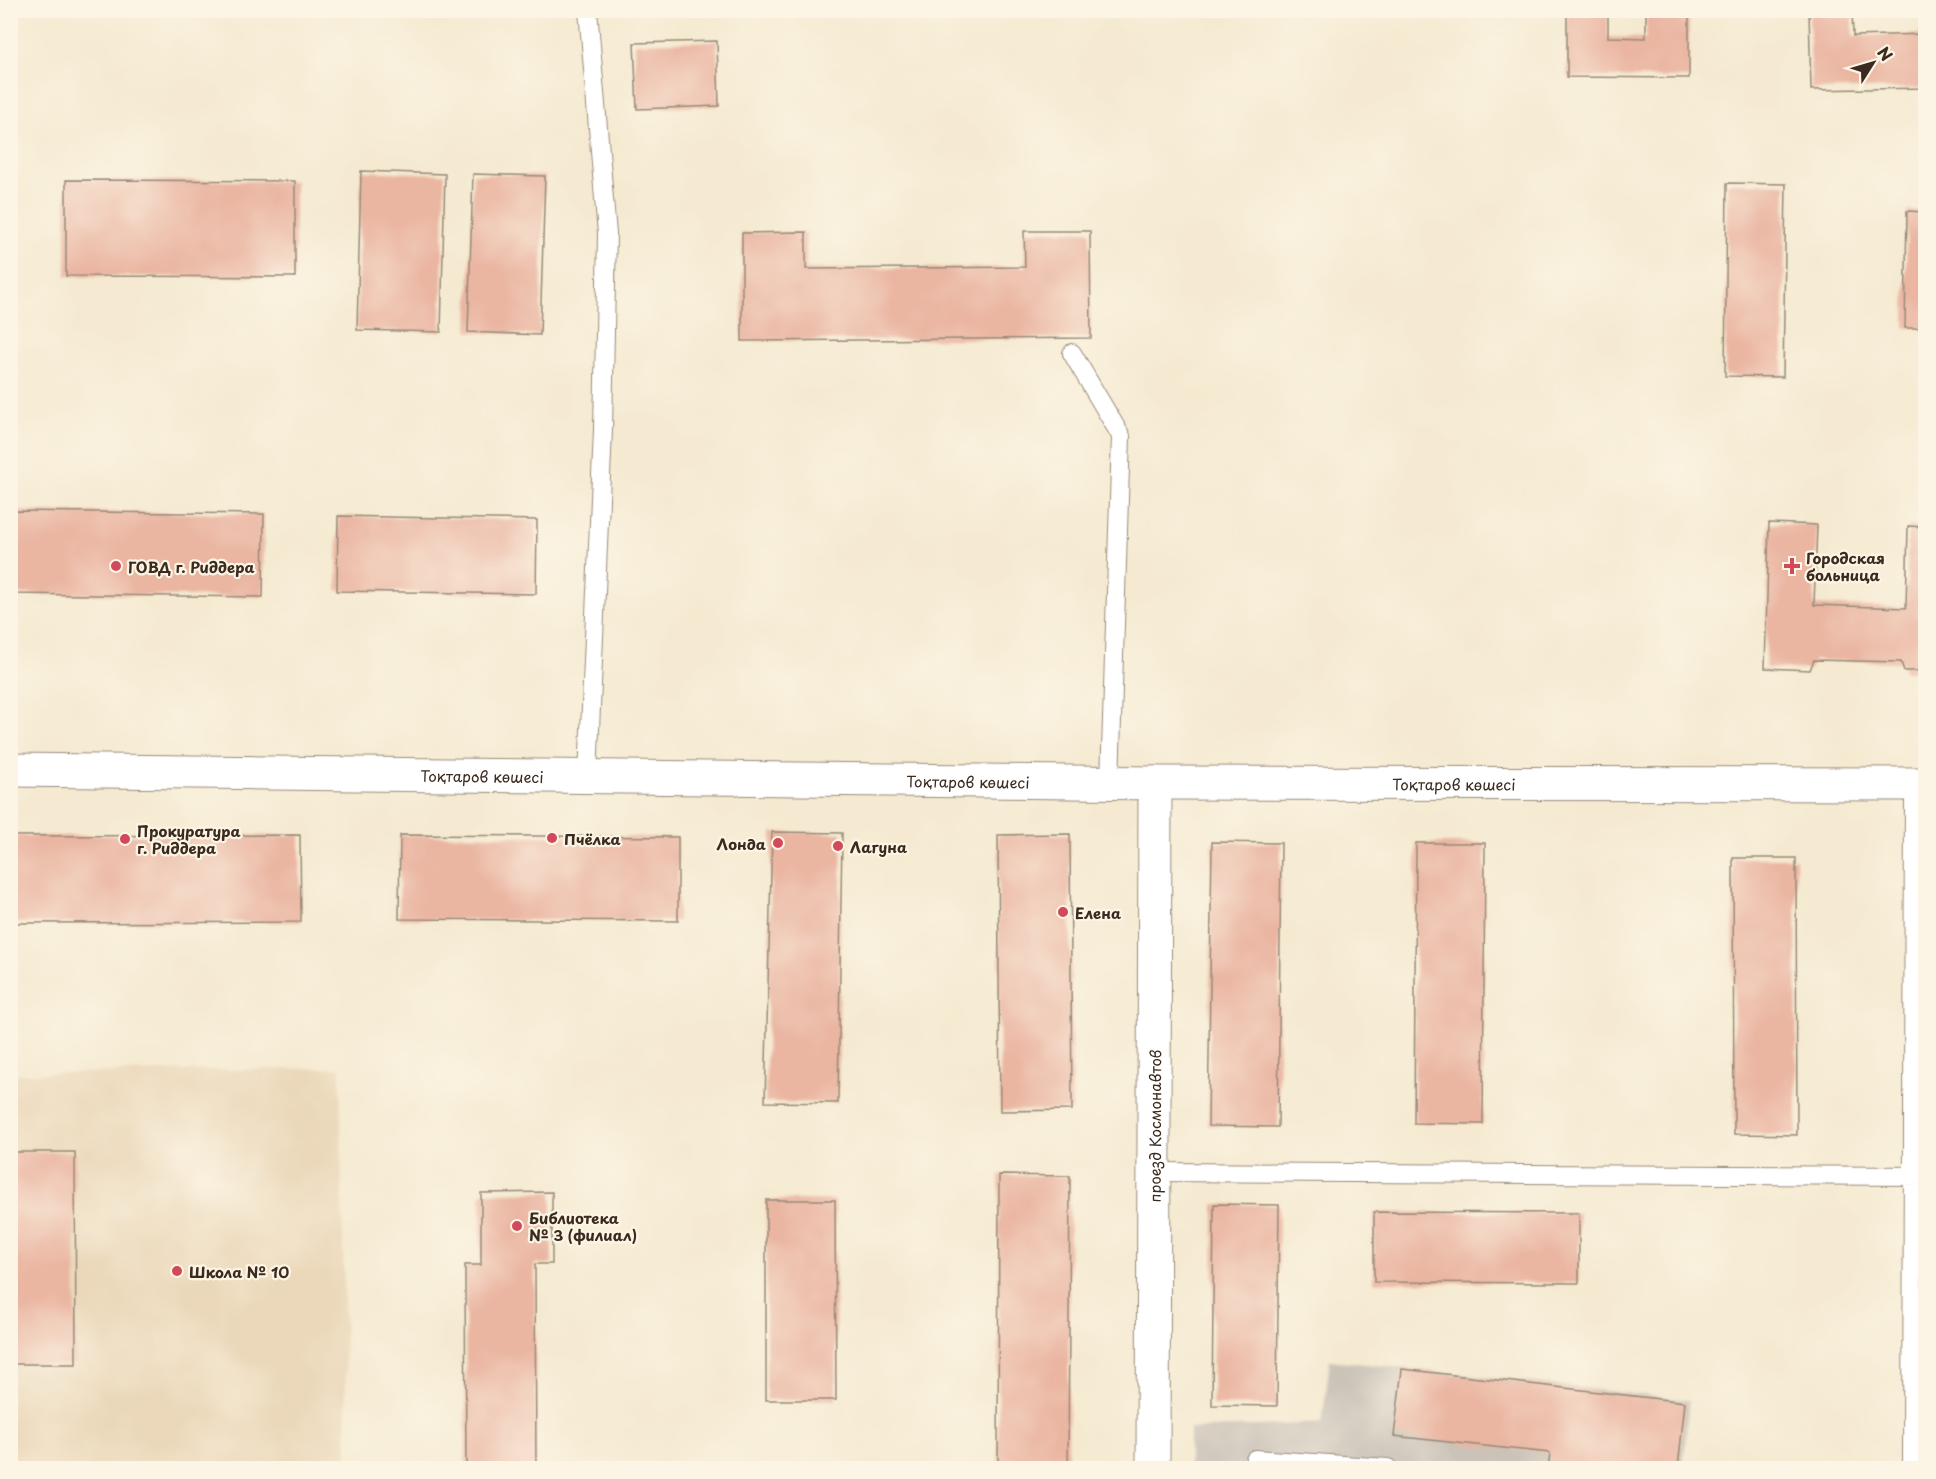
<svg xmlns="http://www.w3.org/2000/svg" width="1936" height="1479" viewBox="0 0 1936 1479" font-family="'Playpen Sans',sans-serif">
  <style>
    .built { fill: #ebd8ba }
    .industrial { fill: #cbc3b8 }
    .building { fill: #eab5a1 }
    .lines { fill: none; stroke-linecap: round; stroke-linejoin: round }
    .lane-casing { stroke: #988a78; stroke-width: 20 }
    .street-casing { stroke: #988a78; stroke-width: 35 }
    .lane { stroke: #fff; stroke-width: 18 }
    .street { stroke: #fff; stroke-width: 33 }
    .poi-dot { fill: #d1495b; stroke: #fcf5e5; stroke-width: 2 }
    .labels { text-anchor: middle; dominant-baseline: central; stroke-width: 4.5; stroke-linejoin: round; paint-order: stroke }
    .poi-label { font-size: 15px; font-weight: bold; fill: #3b2a1e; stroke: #fcf5e5; text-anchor: start }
    .street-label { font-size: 15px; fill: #3b2a1e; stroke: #fcf5e5 }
  </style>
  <rect width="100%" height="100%" fill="#fcf5e5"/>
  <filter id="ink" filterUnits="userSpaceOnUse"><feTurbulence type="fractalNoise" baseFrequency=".0167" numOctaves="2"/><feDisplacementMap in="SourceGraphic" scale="12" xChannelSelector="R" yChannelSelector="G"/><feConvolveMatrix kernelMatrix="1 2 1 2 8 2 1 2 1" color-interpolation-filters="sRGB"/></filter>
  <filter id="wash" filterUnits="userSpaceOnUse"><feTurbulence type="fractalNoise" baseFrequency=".008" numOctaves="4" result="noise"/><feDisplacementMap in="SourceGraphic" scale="24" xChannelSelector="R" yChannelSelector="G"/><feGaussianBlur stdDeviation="1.35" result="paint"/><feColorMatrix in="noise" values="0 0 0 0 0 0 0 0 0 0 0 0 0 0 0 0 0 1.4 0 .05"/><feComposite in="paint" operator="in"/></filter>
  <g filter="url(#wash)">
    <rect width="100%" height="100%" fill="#f5ead1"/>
    <path class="built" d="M340,1068L347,1468H11L10,1074Z"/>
    <path class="industrial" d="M1330,1360L1689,1400L1683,1468H1189V1429L1322,1423Z"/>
    <g id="blocks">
      <path class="building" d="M1567,10H1608V37L1646,38V10H1689V78L1567,77Z
        M1852,10L1853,36L1926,34V88L1811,90L1809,12Z
        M717,41L719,106L637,109L634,43Z
        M361,171L445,174L441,332L357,330Z
        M473,174L545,176L540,335L468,332Z
        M66,180L295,181V277L66,276Z
        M1727,183L1786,184L1783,377L1725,376Z
        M1907,211L1926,212V328H1905Z
        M1024,231H1090L1091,338L742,341V233L806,232V269L1025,267Z
        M10,246H12L13,280H10Z
        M10,511L264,514L263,597L10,594Z
        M338,516L537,520L536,594L337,591Z
        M1769,523L1817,525L1814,605L1906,608L1908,526L1926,527V671H1904L1901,662L1814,660L1810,670L1765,668Z
        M772,832L842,833L838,1103L765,1102Z
        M1070,834L1072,1110L1000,1111L998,835Z
        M300,835L301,922L10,923V836Z
        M400,835L678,837V921L399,919Z
        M1212,842L1281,843L1278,1127L1208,1126Z
        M1416,843H1485L1483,1124L1414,1123Z
        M1733,858H1796L1797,1135L1734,1134Z
        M10,1152H75L76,1364H10Z
        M999,1175L1070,1176L1068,1468H998Z
        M552,1192V1264H535L536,1468H466L465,1265H481V1193Z
        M766,1200H835L836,1400H766Z
        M1214,1204L1279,1205L1277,1406L1212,1405Z
        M1374,1212L1579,1213V1283L1374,1282Z
        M1402,1369L1685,1402L1678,1468H1548L1550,1453L1394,1436Z"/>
    </g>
  </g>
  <g filter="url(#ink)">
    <use href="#blocks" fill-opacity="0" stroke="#988a78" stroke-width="1.5"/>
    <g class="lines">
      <g class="lane-casing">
        <path id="lane" d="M1072,353L1121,436L1110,782
          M588,776L603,430L607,234L588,10
          M1154,1172L1926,1176
          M1255,1459L1388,1468
          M1912,1468L1914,784"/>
      </g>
      <g class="street-casing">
        <g id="street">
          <path id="s1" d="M10,770L1155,783L1926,784"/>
          <path id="s2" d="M1153,1468L1155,783"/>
        </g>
      </g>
      <use href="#lane" class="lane"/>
      <use href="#street" class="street"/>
    </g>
  </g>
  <g class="poi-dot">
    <circle cx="116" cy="566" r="6"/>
    <path d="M1789 557h6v6h6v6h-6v6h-6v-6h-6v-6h6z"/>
    <circle cx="552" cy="838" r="6"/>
    <circle cx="125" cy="839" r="6"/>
    <circle cx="778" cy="843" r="6"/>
    <circle cx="838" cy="846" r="6"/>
    <circle cx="1063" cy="912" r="6"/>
    <circle cx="517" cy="1226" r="6"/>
    <circle cx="177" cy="1271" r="6"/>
  </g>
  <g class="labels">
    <g class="poi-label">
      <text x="1806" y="557">Городская<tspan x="1806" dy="17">больница</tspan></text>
      <text x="128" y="566">ГОВД г. Риддера</text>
      <text x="137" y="830">Прокуратура<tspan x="137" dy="17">г. Риддера</tspan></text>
      <text x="564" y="838">Пчёлка</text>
      <text x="766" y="843" text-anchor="end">Лонда</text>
      <text x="850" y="846">Лагуна</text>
      <text x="1075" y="912">Елена</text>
      <text x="529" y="1217">Библиотека<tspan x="529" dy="17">№ 3 (филиал)</tspan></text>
      <text x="189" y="1271">Школа № 10</text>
    </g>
    <g class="street-label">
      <text stroke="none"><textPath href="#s1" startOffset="472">Тоқтаров көшесі</textPath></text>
      <text stroke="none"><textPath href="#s1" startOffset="958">Тоқтаров көшесі</textPath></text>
      <text stroke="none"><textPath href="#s1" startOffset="1444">Тоқтаров көшесі</textPath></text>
      <text stroke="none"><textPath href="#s2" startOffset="342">проезд Космонавтов</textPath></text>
    </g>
  </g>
  <rect width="1936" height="1479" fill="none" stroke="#fcf5e5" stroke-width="36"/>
  <g transform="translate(1873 63) rotate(53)" stroke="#fcf5e5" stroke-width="4.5" paint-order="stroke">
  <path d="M0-4.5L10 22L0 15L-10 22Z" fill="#3b2a1e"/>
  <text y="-9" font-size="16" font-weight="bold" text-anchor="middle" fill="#3b2a1e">N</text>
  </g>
</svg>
